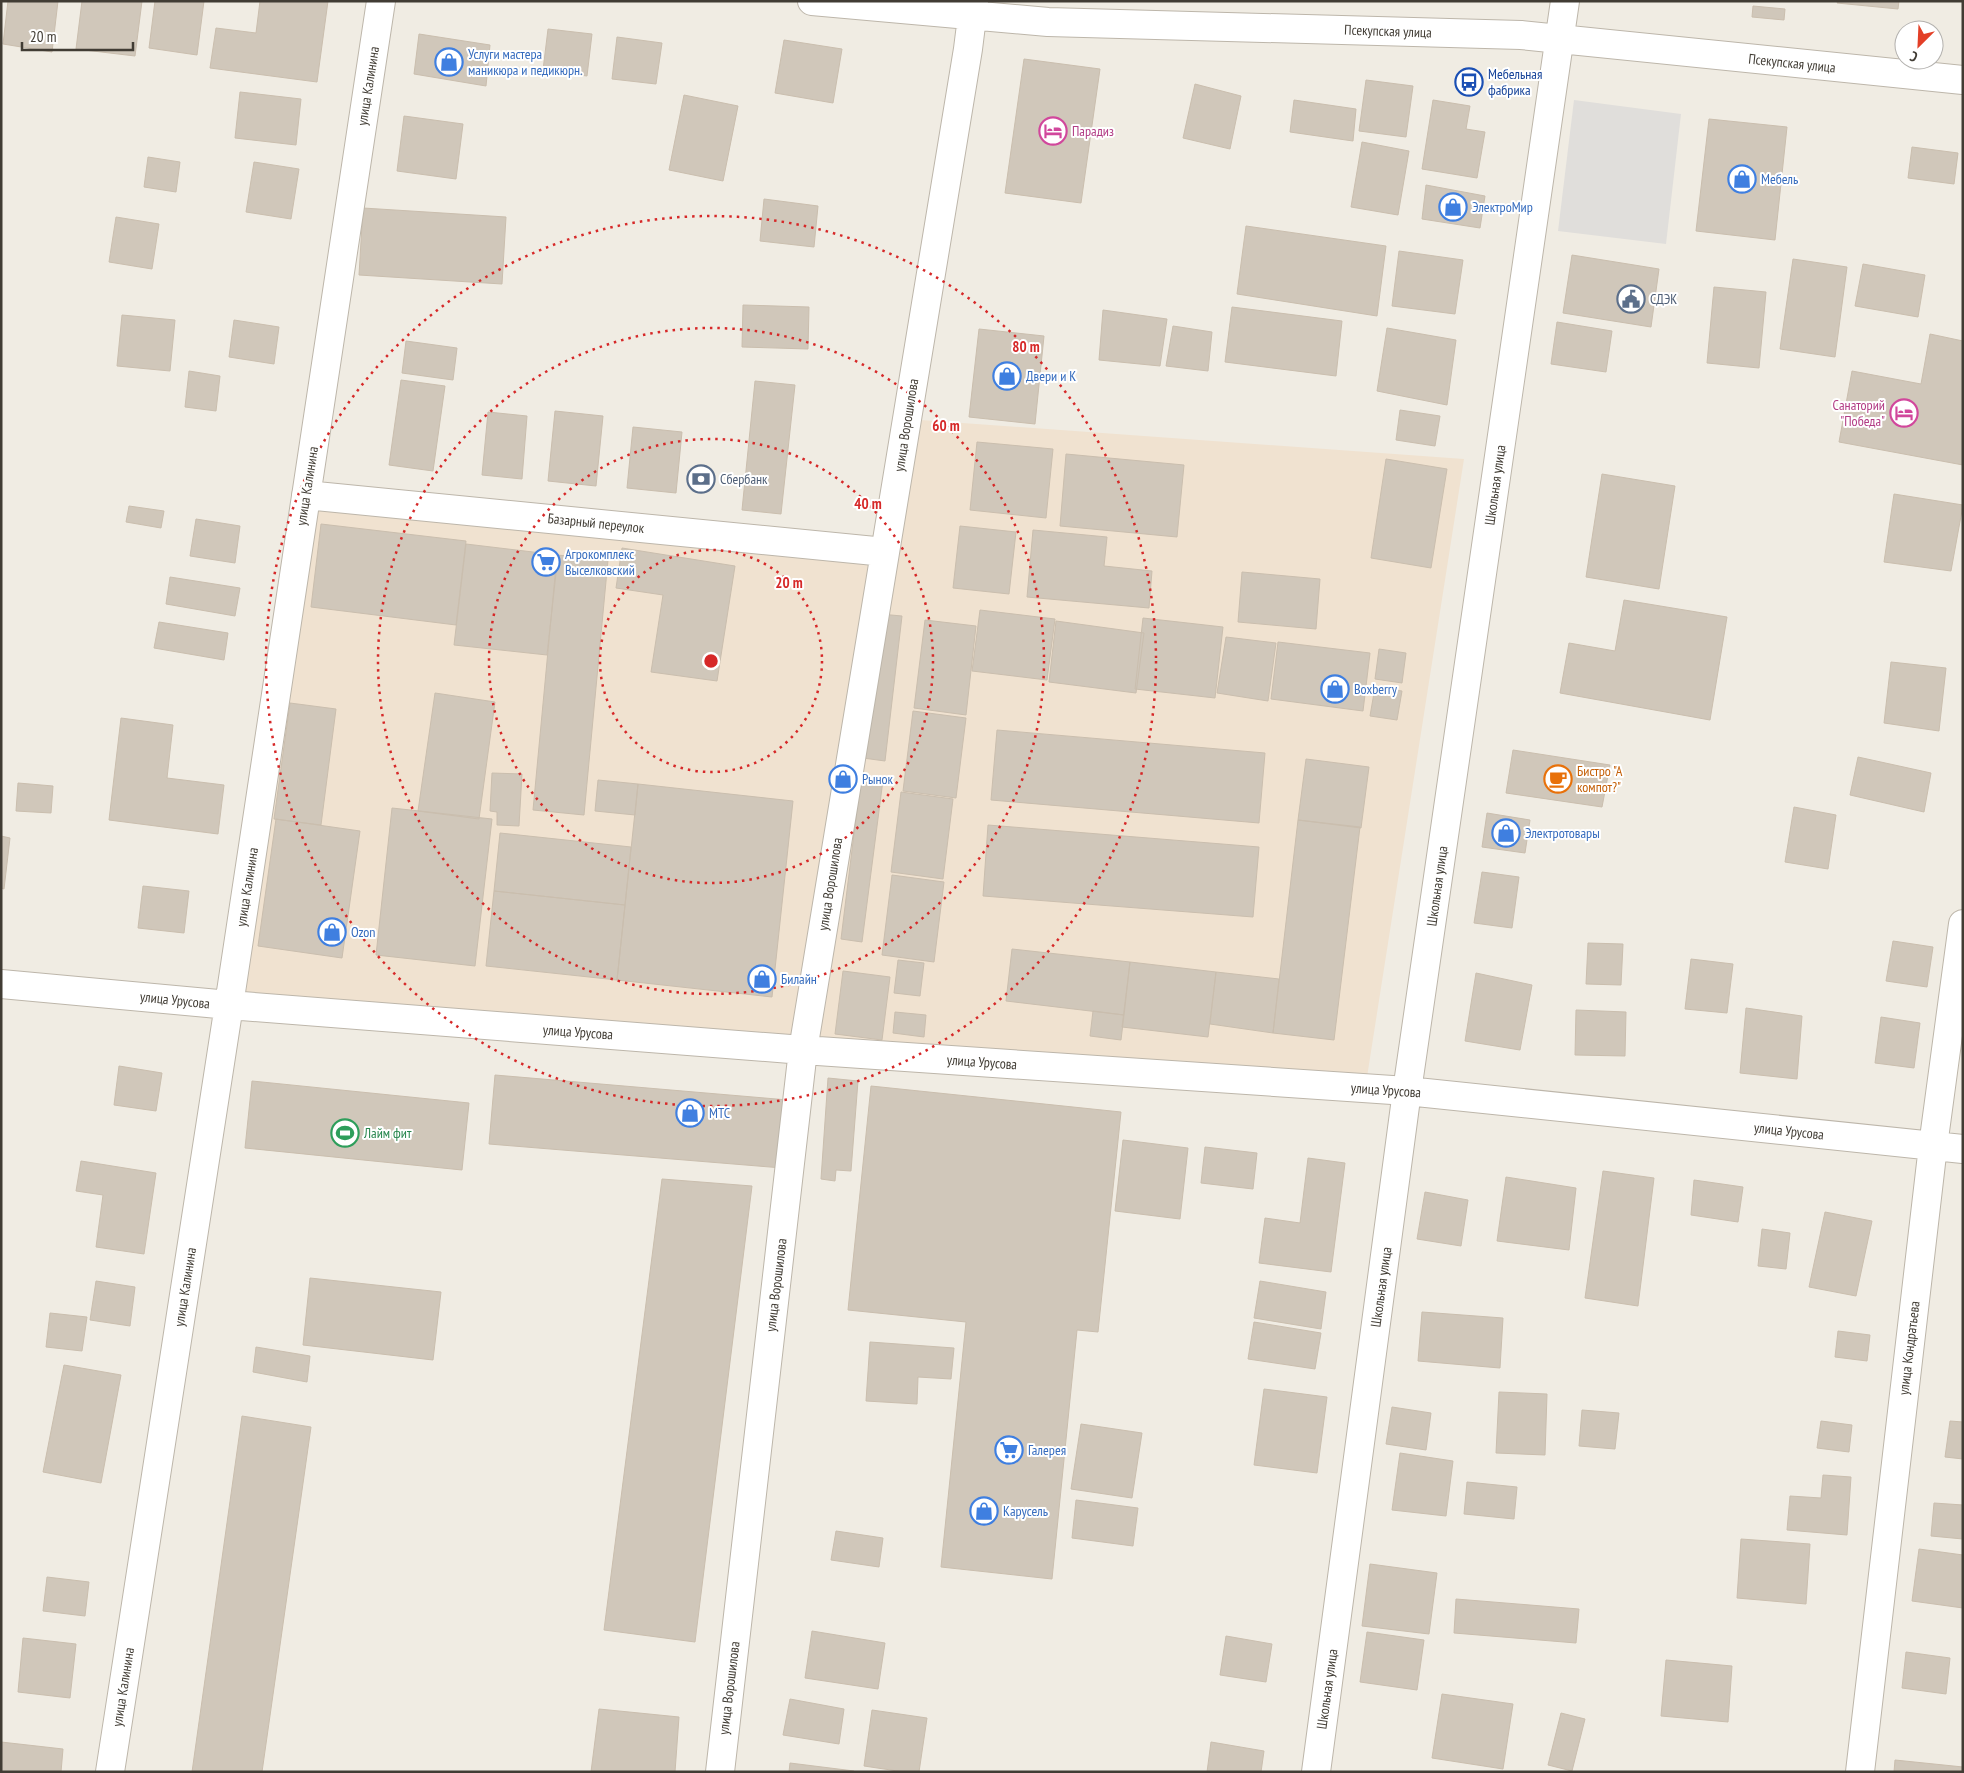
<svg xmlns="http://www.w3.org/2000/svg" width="1964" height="1773" viewBox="0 0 1964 1773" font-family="'PT Sans Narrow',sans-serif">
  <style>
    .commercial { fill: #f0e2d0 }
    .parking { fill: #e0dedb }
    .building { fill: #d0c7ba; stroke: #cabeae }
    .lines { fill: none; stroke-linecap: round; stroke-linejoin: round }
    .minor-casing { stroke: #bdb6aa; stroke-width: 30 }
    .minor { stroke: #fff; stroke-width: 28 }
    .ring { fill: none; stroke: #d62828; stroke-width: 2.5; stroke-dasharray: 2.5 5 }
    .labels { text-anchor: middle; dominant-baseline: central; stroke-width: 4; stroke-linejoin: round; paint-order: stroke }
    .street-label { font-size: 14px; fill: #413c34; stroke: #fff }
    .shop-label { font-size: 14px; fill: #366cbe; stroke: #fff; text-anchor: start }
    .transit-label { font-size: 14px; fill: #164399; stroke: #fff; text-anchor: start }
    .hotel-label { font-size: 14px; fill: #b23c85; stroke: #fff; text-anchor: start }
    .service-label { font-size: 14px; fill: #4e5e75; stroke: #fff; text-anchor: start }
    .food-label { font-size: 14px; fill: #c56008; stroke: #fff; text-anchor: start }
    .leisure-label { font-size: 14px; fill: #27864d; stroke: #fff; text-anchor: start }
    .centre { fill: #d62828; stroke: #fff; stroke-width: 2.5 }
    .ring-label { font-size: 15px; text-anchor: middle; font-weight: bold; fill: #d62828; stroke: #fff; stroke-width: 4; stroke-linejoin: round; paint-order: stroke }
  </style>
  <rect width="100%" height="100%" fill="#f0ece3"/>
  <path class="commercial" d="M893,418L1464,459L1367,1077L245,998L307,495L875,561Z"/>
  <path class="parking" d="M1574,100L1681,114L1666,244L1558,231Z"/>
  <path class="building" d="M8,1H58L52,52L3,44Z
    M82,1H142L135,56L76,49Z
    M155,1H204L197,55L149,48Z
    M260,1H328L317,82L210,68L216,28L256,33Z
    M1838,1H1899L1898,9L1837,3Z
    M1753,6L1785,9L1784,20L1752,17Z
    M548,29L592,34L587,76L543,70Z
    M419,34L490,45L486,86L414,74Z
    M617,37L662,43L656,84L612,79Z
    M784,40L842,49L833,103L775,93Z
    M1024,59L1100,69L1081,203L1005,193Z
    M1366,80L1413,86L1406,137L1359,131Z
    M1195,84L1241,96L1230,149L1183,138Z
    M240,92L301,99L296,145L235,138Z
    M684,95L738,106L723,181L669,170Z
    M1294,100L1356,109L1353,141L1290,132Z
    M1433,100L1470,106L1466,129L1485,132L1477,178L1422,169Z
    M404,116L463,124L456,179L397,171Z
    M1709,119L1787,127L1775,240L1696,231Z
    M1362,142L1409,151L1398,215L1351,207Z
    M1912,147L1958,153L1954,184L1908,178Z
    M148,157L180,162L176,192L144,187Z
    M254,162L299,169L291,219L246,212Z
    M1426,185L1485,196L1480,228L1422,219Z
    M764,199L818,206L814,247L760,241Z
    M363,208L506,217L502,284L359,275Z
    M116,217L159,224L152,269L109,262Z
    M1246,226L1386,246L1377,316L1237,294Z
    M1399,251L1463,260L1455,314L1392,306Z
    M1572,255L1659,269L1651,327L1563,313Z
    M1793,259L1847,267L1835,357L1780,349Z
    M1863,264L1925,275L1918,317L1855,306Z
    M1714,287L1766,292L1759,368L1707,363Z
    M743,305L809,307L808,349L742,347Z
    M1232,307L1342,321L1336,376L1225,362Z
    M1103,310L1167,319L1160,366L1099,360Z
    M122,315L175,320L170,371L117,366Z
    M234,320L279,327L274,364L229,357Z
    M1557,322L1612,331L1606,372L1551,364Z
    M1173,326L1212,332L1208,371L1166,366Z
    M1387,328L1456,340L1447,405L1377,391Z
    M979,329L1044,336L1035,424L969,417Z
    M1930,334L1963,341V465L1839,442L1852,371L1921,384Z
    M406,341L457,348L453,380L402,373Z
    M189,371L220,376L216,411L185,407Z
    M401,380L445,386L433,471L389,465Z
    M755,381L795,385L781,514L742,510Z
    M1400,410L1440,416L1435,446L1396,440Z
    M555,411L603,416L596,486L548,481Z
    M488,412L527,416L522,479L482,475Z
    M633,427L682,432L676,493L627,488Z
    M977,442L1053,449L1046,518L970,510Z
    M1066,454L1184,465L1177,537L1060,526Z
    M1386,459L1447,469L1431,568L1371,558Z
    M1602,474L1675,486L1659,589L1586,577Z
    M1894,494L1963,505L1951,571L1884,562Z
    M129,506L164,511L161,528L126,522Z
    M196,519L240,526L235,563L190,556Z
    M321,524L466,541L456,625L311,607Z
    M960,526L1016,532L1009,594L953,588Z
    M1033,530L1107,537L1104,566L1152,571L1149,608L1027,597Z
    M466,544L558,555L547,655L454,645Z
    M622,548L735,566L717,681L651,672L663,595L616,588Z
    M557,555L608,560L584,815L533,810Z
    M1242,572L1320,579L1316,629L1238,622Z
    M170,577L240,588L235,616L166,604Z
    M1624,600L1727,617L1710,720L1560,693L1569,643L1615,651Z
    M980,610L1055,619L1047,680L972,671Z
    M880,614L902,616L885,761L863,758Z
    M1143,618L1223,627L1215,698L1135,689Z
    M925,620L976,626L966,715L914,708Z
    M1056,621L1144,633L1136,693L1049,682Z
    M159,622L228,633L224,660L154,648Z
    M1226,637L1276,643L1268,701L1217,693Z
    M1278,642L1370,653L1363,711L1271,699Z
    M1379,649L1406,653L1402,683L1375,679Z
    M1891,662L1946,668L1939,731L1884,723Z
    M1375,687L1402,691L1397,720L1370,716Z
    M435,693L495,702L479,819L418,811Z
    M290,703L336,709L321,825L274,819Z
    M913,711L966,718L956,798L903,791Z
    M121,718L173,725L167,778L224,785L218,834L109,820Z
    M997,730L1265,753L1259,823L991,800Z
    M1513,750L1610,765L1602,807L1506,793Z
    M1858,757L1931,773L1924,812L1850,795Z
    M1306,759L1369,767L1361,828L1298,820Z
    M492,773L522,774L519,826L497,825V812L490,811Z
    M861,777L883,780L862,942L841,939Z
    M598,780L638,784L635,815L595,811Z
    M18,783L53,786L51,813L16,811Z
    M638,784L793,801L772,997L617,980Z
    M901,792L953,799L943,879L891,872Z
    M1794,807L1836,815L1828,869L1785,862Z
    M392,808L492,819L475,966L376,955Z
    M1487,813L1530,820L1525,853L1482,847Z
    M276,819L360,831L342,958L258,946Z
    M1298,820L1360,827L1334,1040L1273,1033Z
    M988,825L1259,847L1253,917L983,896Z
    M500,833L631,847L625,905L494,891Z
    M1,836L10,838L4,889L1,888Z
    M1482,872L1519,877L1512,928L1474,923Z
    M892,875L944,882L934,962L882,955Z
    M143,886L189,891L184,933L138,928Z
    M494,891L625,905L617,980L486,966Z
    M1893,941L1933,947L1927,987L1886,981Z
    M1588,943L1623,944L1621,985L1586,984Z
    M1012,949L1130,962L1124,1015L1006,1001Z
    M1691,959L1733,964L1727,1013L1685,1009Z
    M898,960L924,963L920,996L894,993Z
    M1130,962L1216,972L1208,1037L1122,1027Z
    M843,971L890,977L882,1040L835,1034Z
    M1216,972L1279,979L1273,1033L1210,1024Z
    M1476,973L1532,985L1520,1050L1465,1041Z
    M1746,1008L1802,1016L1797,1079L1740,1073Z
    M1576,1010L1626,1012L1625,1056L1575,1055Z
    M1093,1011L1124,1015L1121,1040L1090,1036Z
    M895,1012L926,1015L924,1037L893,1033Z
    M1881,1017L1920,1023L1914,1068L1875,1063Z
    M119,1066L162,1073L156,1111L114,1105Z
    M495,1075L788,1100L782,1168L489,1144Z
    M828,1078L858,1081L851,1171L836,1170L835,1181L821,1179Z
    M252,1081L469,1103L462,1170L245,1148Z
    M871,1086L1121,1112L1098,1332L1077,1330L1052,1579L941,1567L966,1322L848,1310Z
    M1123,1140L1188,1148L1180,1219L1115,1211Z
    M1205,1147L1257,1153L1253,1189L1201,1183Z
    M1308,1158L1345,1163L1331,1272L1259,1263L1265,1218L1300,1223Z
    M81,1161L156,1173L144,1254L96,1247L103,1195L76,1191Z
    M1603,1171L1654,1178L1638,1306L1585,1298Z
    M1506,1177L1576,1188L1569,1250L1497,1241Z
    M662,1179L752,1186L695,1642L604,1630Z
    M1694,1180L1743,1187L1738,1222L1691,1215Z
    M1425,1192L1468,1200L1461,1246L1417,1239Z
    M1825,1212L1872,1221L1856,1296L1809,1287Z
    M1762,1229L1790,1233L1786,1269L1758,1266Z
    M310,1278L441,1292L433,1360L303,1345Z
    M96,1281L135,1287L130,1326L90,1320Z
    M1260,1281L1326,1292L1321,1329L1254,1318Z
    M1422,1312L1503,1318L1500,1368L1418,1361Z
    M50,1313L87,1317L82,1351L46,1347Z
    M1254,1322L1321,1333L1315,1369L1248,1359Z
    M1838,1331L1870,1335L1867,1361L1835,1357Z
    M870,1342L954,1348L951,1379L918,1377L917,1404L866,1401Z
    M256,1347L310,1356L307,1382L253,1372Z
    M64,1365L121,1375L101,1483L43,1472Z
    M1264,1389L1327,1397L1317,1473L1254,1465Z
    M1499,1392L1547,1394L1545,1455L1496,1453Z
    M1392,1407L1431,1413L1426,1450L1386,1444Z
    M1582,1410L1619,1413L1615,1449L1579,1446Z
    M242,1416L311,1427L262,1772H192Z
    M1821,1421L1852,1425L1849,1452L1817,1448Z
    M1950,1421L1963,1422V1459L1945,1457Z
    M1081,1424L1142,1433L1132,1498L1071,1489Z
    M1400,1453L1453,1461L1446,1516L1392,1510Z
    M1823,1475L1851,1477L1847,1535L1787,1530L1790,1496L1821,1498Z
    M1467,1482L1517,1487L1514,1519L1464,1514Z
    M1076,1500L1138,1508L1133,1546L1072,1538Z
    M1934,1503L1963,1505V1539L1931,1536Z
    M836,1531L883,1538L879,1567L831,1560Z
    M1741,1539L1810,1544L1806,1604L1737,1598Z
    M1919,1549L1963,1555V1608L1912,1601Z
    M1370,1564L1437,1573L1429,1634L1362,1626Z
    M47,1577L89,1582L85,1616L43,1611Z
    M1456,1599L1579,1609L1576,1643L1454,1633Z
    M812,1631L885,1643L878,1689L805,1678Z
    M1367,1632L1424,1640L1417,1690L1360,1682Z
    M1226,1636L1272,1644L1266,1682L1220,1675Z
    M23,1638L76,1644L70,1698L18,1692Z
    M1906,1652L1950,1658L1946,1694L1902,1688Z
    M1666,1660L1732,1666L1728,1722L1661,1716Z
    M1442,1694L1513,1704L1503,1769L1432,1758Z
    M790,1699L844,1709L839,1744L783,1735Z
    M599,1709L679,1717L675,1772H591Z
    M872,1710L927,1718L919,1772H904L864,1766Z
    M1561,1713L1585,1719L1572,1771L1548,1765Z
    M1,1742L63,1749L61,1772H1Z
    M1211,1742L1264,1751L1261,1772H1207Z
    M1895,1760L1963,1767V1772H1894Z
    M790,1763L854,1771V1772H789Z"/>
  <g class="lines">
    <g class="minor-casing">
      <path id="minor" d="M812,1L1048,22L1521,35L1963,80
        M306,495L885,552
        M1,984L229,1005L803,1050L1407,1091L1963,1149
        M110,1772L229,1005L381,1
        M720,1772L803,1050L968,49L974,1
        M1316,1772L1407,1091L1565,1
        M1860,1772L1933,1146L1963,924"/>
    </g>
    <use href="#minor" class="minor"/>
  </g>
  <g class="ring">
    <circle cx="711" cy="661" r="111"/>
    <circle cx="711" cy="661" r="222"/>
    <circle cx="711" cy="661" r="333"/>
    <circle cx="711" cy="661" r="445"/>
  </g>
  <defs>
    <g id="shop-ring" transform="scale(1.4375)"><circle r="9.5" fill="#fff" stroke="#3f7fe0" stroke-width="1.5"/><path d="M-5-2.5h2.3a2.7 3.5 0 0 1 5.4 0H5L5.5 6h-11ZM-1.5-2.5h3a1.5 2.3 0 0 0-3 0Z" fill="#3f7fe0"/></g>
    <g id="bus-ring" transform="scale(1.4375)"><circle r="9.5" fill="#fff" stroke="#1a4fb4" stroke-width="1.5"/><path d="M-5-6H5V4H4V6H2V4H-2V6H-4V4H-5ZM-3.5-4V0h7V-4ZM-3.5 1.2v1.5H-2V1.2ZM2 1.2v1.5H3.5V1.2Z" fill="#1a4fb4"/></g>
    <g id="hotel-ring" transform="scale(1.4375)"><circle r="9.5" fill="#fff" stroke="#d1479c" stroke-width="1.5"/><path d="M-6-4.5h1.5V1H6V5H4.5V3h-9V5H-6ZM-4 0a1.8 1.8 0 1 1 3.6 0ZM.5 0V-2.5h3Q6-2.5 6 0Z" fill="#d1479c"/></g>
    <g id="civic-ring" transform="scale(1.4375)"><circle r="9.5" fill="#fff" stroke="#5c6f8a" stroke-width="1.5"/><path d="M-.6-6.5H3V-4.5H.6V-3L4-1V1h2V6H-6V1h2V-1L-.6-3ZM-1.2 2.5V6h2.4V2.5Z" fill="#5c6f8a"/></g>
    <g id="bank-ring" transform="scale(1.4375)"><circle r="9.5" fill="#fff" stroke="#5c6f8a" stroke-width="1.5"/><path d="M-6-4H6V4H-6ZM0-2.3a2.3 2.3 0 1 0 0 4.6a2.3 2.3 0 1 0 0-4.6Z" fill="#5c6f8a"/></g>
    <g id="supermarket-ring" transform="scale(1.4375)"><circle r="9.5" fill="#fff" stroke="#3f7fe0" stroke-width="1.5"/><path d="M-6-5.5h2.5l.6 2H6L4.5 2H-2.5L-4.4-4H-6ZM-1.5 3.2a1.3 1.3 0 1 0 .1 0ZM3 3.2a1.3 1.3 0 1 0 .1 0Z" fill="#3f7fe0"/></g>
    <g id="cafe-ring" transform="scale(1.4375)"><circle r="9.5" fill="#fff" stroke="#e8710a" stroke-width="1.5"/><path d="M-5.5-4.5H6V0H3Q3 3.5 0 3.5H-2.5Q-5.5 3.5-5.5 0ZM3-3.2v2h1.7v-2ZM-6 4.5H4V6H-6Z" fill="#e8710a"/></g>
    <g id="stadium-ring" transform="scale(1.4375)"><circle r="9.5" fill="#fff" stroke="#2e9e5b" stroke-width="1.5"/><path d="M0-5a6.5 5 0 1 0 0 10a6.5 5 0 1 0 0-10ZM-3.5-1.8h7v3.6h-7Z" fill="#2e9e5b"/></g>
  </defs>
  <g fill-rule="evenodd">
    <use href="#shop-ring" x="449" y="62"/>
    <use href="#bus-ring" x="1469" y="82"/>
    <use href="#hotel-ring" x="1053" y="131"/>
    <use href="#shop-ring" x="1742" y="179"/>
    <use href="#shop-ring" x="1453" y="207"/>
    <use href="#civic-ring" x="1631" y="299"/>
    <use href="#shop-ring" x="1007" y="376"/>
    <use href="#hotel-ring" x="1904" y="413"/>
    <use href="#bank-ring" x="701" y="479"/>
    <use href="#supermarket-ring" x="546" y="562"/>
    <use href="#shop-ring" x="1335" y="689"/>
    <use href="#shop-ring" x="843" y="779"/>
    <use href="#cafe-ring" x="1558" y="779"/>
    <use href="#shop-ring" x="1506" y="833"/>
    <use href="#shop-ring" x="332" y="932"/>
    <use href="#shop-ring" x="762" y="979"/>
    <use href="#shop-ring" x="690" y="1113"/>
    <use href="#stadium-ring" x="345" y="1133"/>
    <use href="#supermarket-ring" x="1009" y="1450"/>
    <use href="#shop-ring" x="984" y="1511"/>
  </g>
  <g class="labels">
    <g class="street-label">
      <text transform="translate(1388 31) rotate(2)">Псекупская улица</text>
      <text transform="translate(1792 63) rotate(6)">Псекупская улица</text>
      <text transform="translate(368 86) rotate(-81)">улица Калинина</text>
      <text transform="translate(906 425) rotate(-81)">улица Ворошилова</text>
      <text transform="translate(1495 485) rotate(-82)">Школьная улица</text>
      <text transform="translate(307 486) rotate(-81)">улица Калинина</text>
      <text transform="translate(596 523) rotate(6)">Базарный переулок</text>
      <text transform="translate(830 884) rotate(-81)">улица Ворошилова</text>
      <text transform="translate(1437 886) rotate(-82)">Школьная улица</text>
      <text transform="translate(247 887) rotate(-81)">улица Калинина</text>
      <text transform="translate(175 1000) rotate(6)">улица Урусова</text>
      <text transform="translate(578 1032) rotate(4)">улица Урусова</text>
      <text transform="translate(982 1062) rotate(4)">улица Урусова</text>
      <text transform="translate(1386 1090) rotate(4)">улица Урусова</text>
      <text transform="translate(1789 1131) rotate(6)">улица Урусова</text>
      <text transform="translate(776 1285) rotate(-83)">улица Ворошилова</text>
      <text transform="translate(185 1287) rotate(-81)">улица Калинина</text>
      <text transform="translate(1381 1287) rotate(-82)">Школьная улица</text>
      <text transform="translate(1909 1348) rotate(-83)">улица Кондратьева</text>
      <text transform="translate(123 1687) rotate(-81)">улица Калинина</text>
      <text transform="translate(729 1688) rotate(-83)">улица Ворошилова</text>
      <text transform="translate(1327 1689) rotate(-82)">Школьная улица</text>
    </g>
    <g class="shop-label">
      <text x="468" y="54">Услуги мастера<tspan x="468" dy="16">маникюра и педикюрн.</tspan></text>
      <text x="1761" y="179">Мебель</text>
      <text x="1472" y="207">ЭлектроМир</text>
      <text x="1026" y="376">Двери и К</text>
      <text x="565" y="554">Агрокомплекс<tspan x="565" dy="16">Выселковский</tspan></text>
      <text x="1354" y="689">Boxberry</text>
      <text x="862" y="779">Рынок</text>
      <text x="1525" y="833">Электротовары</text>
      <text x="351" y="932">Ozon</text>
      <text x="781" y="979">Билайн</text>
      <text x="709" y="1113">МТС</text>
      <text x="1028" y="1450">Галерея</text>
      <text x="1003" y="1511">Карусель</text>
    </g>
    <g class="transit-label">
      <text x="1488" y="74">Мебельная<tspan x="1488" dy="16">фабрика</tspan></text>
    </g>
    <g class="hotel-label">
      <text x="1072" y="131">Парадиз</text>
      <text x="1885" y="405" text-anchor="end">Санаторий<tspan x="1885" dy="16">"Победа"</tspan></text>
    </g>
    <g class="service-label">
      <text x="1650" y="299">СДЭК</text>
      <text x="720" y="479">Сбербанк</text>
    </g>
    <g class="food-label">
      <text x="1577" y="771">Бистро "А<tspan x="1577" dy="16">компот?"</tspan></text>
    </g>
    <g class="leisure-label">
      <text x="364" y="1133">Лайм фит</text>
    </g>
  </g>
  <circle cx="711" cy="661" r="8" class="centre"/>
  <g class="ring-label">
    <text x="1026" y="352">80 m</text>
    <text x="946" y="431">60 m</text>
    <text x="868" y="509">40 m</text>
    <text x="789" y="588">20 m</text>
  </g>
  <rect width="1964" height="1773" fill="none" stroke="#413c34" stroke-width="5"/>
  <g transform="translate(1919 45) rotate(204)"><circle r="24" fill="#ffffff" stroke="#b3b1ae"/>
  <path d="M0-4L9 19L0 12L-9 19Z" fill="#e33f27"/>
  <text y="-8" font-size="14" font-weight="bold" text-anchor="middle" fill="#413c34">С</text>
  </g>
  <path d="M22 42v8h111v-8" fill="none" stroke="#413c34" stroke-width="2.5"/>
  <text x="30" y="42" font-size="15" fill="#413c34" stroke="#ffffff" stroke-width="4" paint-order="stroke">20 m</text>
</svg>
